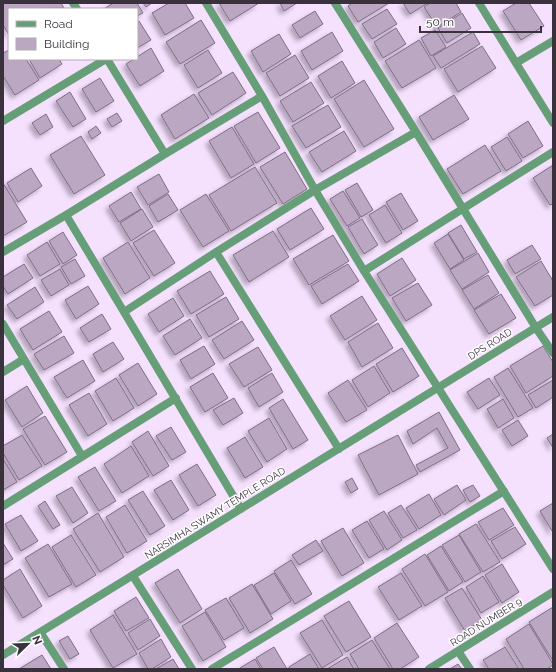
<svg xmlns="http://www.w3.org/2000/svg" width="556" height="672" viewBox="0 0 556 672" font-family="Raleway,sans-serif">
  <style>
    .building { fill: #bca7c3; stroke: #7f6d86; filter: url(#shadow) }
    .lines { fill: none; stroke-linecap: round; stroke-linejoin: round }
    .street { stroke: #669f77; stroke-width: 8 }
    .labels { text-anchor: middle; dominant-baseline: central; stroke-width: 3; stroke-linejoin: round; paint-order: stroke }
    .street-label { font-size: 10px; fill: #39313c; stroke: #fff }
  </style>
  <defs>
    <filter id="shadow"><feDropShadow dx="-3.5" dy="3.5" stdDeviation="2" flood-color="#0004"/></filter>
  </defs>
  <rect width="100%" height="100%" fill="#f5e0fe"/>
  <path class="building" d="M3,3H61L64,8L9,9V35L3,25Z
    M113,3H137L143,13L137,16V9H104Z
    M143,3H152L146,7Z
    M169,3H185L194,18L165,35L152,13Z
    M219,3H259L230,21Z
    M280,3H297L284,11Z
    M352,3H389L358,22L348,6Z
    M403,3H428L410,14Z
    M430,3H456L461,12L437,27L424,7Z
    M516,3H529L544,26L521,40L503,11Z
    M387,9L397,24L372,39L362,24Z
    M315,11L323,24L300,38L292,25Z
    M462,13L471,28L447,43L438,28Z
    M201,20L215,43L180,64L166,42Z
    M139,21L151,40L137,48V22Z
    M396,28L406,44L383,58L374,42Z
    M435,30L446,47L431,56L421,38Z
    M332,32L343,51L312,70L301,51Z
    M473,32L480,44L441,68L433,56Z
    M279,34L291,54L263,72L251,51Z
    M419,40L436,68L402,88L385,61Z
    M482,46L496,68L458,92L444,69Z
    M151,48L164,71L140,86L126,64L134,59H137V57Z
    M9,50V59H26L39,80L15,95L3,76V53Z
    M208,50L222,73L198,88L184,65Z
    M295,55L309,78L280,96L266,73Z
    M29,59H59L62,64L40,78Z
    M342,61L355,83L331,98L318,76Z
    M233,72L246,93L212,115L198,93Z
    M100,78L114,101L96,112L82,89Z
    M364,80L394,129L364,147L334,99Z
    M311,82L324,103L293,122L280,101Z
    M70,92L86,119L73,127L56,101Z
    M194,94L209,118L175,139L161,115Z
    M454,95L469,119L433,140L419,117Z
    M328,105L341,127L306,148L292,126Z
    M258,112L280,148L256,163L234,126Z
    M117,113L122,121L112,127L107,119Z
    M46,114L53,127L40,135L32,123Z
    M528,121L543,146L523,158L508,134Z
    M96,126L101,133L92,139L88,132Z
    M232,127L254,164L231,178L209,141Z
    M344,131L356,151L322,172L309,152Z
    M81,136L105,175L74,194L50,155Z
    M507,137L522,161L506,171L491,147Z
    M485,145L501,171L463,194L447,169Z
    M285,152L307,189L283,204L260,167Z
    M553,165V204L550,205L533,178Z
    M255,167L277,203L231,231L209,195Z
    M31,168L42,186L18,202L7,183Z
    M159,174L169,192L148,205L137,187Z
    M3,183L27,222L3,236Z
    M357,183L373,210L361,217L345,190Z
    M343,191L360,218L347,226L330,199Z
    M131,192L141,209L119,222L109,206Z
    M401,193L418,221L403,230L386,202Z
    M168,194L178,210L158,222L149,206Z
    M206,194L229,231L203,247L180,210Z
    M385,205L402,233L386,243L369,215Z
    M311,208L324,229L290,250L277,229Z
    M142,209L153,227L131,241L120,223Z
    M362,219L378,245L364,254L348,227Z
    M461,225L477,252L464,259L448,233Z
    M154,230L175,263L154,276L133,243Z
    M273,231L289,257L249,282L233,255Z
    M63,232L77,255L63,264L49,241Z
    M448,234L464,260L450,269L434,243Z
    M333,235L349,261L309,285L293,259Z
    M47,242L60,264L40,276L27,255Z
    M128,242L150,278L125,294L103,258Z
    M532,245L541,259L515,274L507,260Z
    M478,253L489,272L462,289L450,270Z
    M402,258L416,280L390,296L377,274Z
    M75,259L85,276L71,284L61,267Z
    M541,261L553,281V295L535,306L516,277Z
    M24,264L33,278L8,294L3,286V277Z
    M348,264L359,281L322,304L311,286Z
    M60,269L69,285L51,296L41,280Z
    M210,271L224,294L191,314L177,291Z
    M488,275L499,293L474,309L462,290Z
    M418,283L432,305L406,321L392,298Z
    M88,286L99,304L76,319L65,300Z
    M35,287L44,302L17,319L7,305Z
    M501,294L516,318L489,334L474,310Z
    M362,296L377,320L345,340L330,316Z
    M226,297L239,319L209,337L196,315Z
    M173,298L184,316L159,332L148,314Z
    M49,311L62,332L33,350L20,329Z
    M102,314L111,329L89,342L80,328Z
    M190,319L202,338L175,355L163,336Z
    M242,321L254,340L224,359L212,340Z
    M378,323L393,348L362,367L348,342Z
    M64,336L74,353L44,370L34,354Z
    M113,342L124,359L103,372L93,354Z
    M204,346L215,364L191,379L180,360Z
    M543,346L553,362V376L526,393L510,366Z
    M258,347L272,370L244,387L229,364Z
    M402,348L419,376L393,392L376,364Z
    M83,360L95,381L67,398L54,377Z
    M138,363L157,394L138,406L119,375Z
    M374,366L390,393L368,407L352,380Z
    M508,368L533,408L518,417L494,377Z
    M213,373L228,398L205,412L190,387Z
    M272,373L283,392L259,407L248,388Z
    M116,378L134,408L113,421L95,391Z
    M489,378L500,395L478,409L467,392Z
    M348,380L367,410L346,422L328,393Z
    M553,380V397L536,408L528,395Z
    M27,386L43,413L22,427L5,400Z
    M89,393L107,424L88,436L69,405Z
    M234,398L243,413L223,425L213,410Z
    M283,399L308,440L293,449L269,408Z
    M503,399L514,418L498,428L487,409Z
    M439,412L460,450L420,472L416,465L448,448L437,428L413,444L407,431Z
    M45,416L67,452L45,465L23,429Z
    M269,418L287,449L267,462L248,431Z
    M518,420L528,436L512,446L502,430Z
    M171,427L186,452L172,460L156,436Z
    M148,431L169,466L153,476L132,442Z
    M553,434V448L547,438Z
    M22,435L42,466L19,480L3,453V446Z
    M398,435L418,474L379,495L358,455Z
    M245,437L263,467L245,478L227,448Z
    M131,446L149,476L122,493L104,464Z
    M3,459L17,482L3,490Z
    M197,464L216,495L198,506L179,475Z
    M95,467L116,501L99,511L78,477Z
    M352,478L358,489L351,493L345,482Z
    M171,480L189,510L173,520L154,490Z
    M457,485L466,500L444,515L434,499Z
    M473,485L480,496L470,502L463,490Z
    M72,487L88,513L73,523L56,496Z
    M143,491L165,526L150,535L128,500Z
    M429,494L441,515L419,529L406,508Z
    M45,501L60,525L53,529L38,506Z
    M553,503V531H552L540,511Z
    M125,505L147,541L127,553L106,517Z
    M401,505L417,530L403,538L388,513Z
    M503,508L514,525L489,540L478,522Z
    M384,511L402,540L387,550L369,520Z
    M98,513L124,557L100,572L73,529Z
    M21,515L38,541L21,551L5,524Z
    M367,521L384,549L369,558L352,530Z
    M476,524L500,562L483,572L459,534Z
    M515,527L526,544L502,559L491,541Z
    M343,528L364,563L342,576L321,541Z
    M71,535L96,575L76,587L52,547Z
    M459,535L481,572L465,582L442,545Z
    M316,540L323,551L299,565L292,555Z
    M3,543L13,559L3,565Z
    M48,544L72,584L49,597L25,558Z
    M441,546L463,582L449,591L427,555Z
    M425,554L448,592L425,606L402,569Z
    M291,560L312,594L295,604L274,571Z
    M502,564L519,592L502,603L485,575Z
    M20,569L42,606L23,618L3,585V580Z
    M178,569L202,609L180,623L155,583Z
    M274,573L291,601L271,614L254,585Z
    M401,573L422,606L399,620L378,587Z
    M483,576L499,602L481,613L466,587Z
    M252,584L273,619L250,633L229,598Z
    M462,588L482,620L465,631L445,598Z
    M136,597L149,618L126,631L114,611Z
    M226,598L244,628L224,640L205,610Z
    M349,601L371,637L346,652L324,616Z
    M553,607V661L529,622Z
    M205,612L226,647L203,661L182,626Z
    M113,615L137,654L113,668L90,630Z
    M150,619L160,636L138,650L128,633Z
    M322,620L343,655L322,668L300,633Z
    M397,623L419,657L400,669H393L374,638Z
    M529,624L553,664V665L547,669H524L506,639Z
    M68,636L79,654L70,659L59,641Z
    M161,639L171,657L152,669H148L139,653Z
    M372,640L390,669H359L350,654Z
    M274,647L287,669H263L256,658Z
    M505,647L519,669H489L483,660Z
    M310,654L319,669H290L289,667Z
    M42,655L51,669H19Z
    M347,657L354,669H327Z
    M173,659L179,669H156Z
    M255,659L261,669H240V668Z
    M458,664L462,669H450Z"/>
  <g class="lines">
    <path class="street" d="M73,3L77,9
      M206,3L262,96L315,190L364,271L553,569
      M335,3L416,132L536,328L553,353
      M479,3L553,123
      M107,59L165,154L262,96
      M516,63L553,41
      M3,121L106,59
      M66,215L124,312
      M3,252L66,215L165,154
      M216,252L339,449
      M364,271L553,152
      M3,324L82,456
      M3,372L24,359
      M3,506L176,398
      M241,509L124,312L216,252L315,190L416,132
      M133,576L192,669
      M40,632L64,669
      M458,651L470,669
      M3,655L553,317
      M212,669L504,491
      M429,669L553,592"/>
  </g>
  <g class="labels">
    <g class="street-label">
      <text transform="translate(490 344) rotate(-32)">DPS ROAD</text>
      <text transform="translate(215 513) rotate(-32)">NARSIMHA SWAMY TEMPLE ROAD</text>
      <text transform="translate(486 622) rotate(-32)">ROAD NUMBER 9</text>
    </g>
  </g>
  <rect width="556" height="672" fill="none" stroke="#39313c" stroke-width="8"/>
  <rect x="8" y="8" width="130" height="52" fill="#ffffff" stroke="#b0adb1"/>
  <rect x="16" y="21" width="20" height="6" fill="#669f77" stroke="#b0adb1"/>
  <text x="44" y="28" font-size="12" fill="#39313c">Road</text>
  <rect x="16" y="38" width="20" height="12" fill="#bca7c3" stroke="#b0adb1"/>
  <text x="44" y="48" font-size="12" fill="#39313c">Building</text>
  <g transform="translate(28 644) rotate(67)" stroke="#ffffff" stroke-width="3" paint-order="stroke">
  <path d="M0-3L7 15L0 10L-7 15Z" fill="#39313c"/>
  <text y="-6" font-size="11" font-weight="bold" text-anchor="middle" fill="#39313c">N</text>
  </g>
  <path d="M420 26v6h121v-6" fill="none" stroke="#39313c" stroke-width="2"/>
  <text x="426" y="26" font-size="12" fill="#39313c" stroke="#ffffff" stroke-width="3" paint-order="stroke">50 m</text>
</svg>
